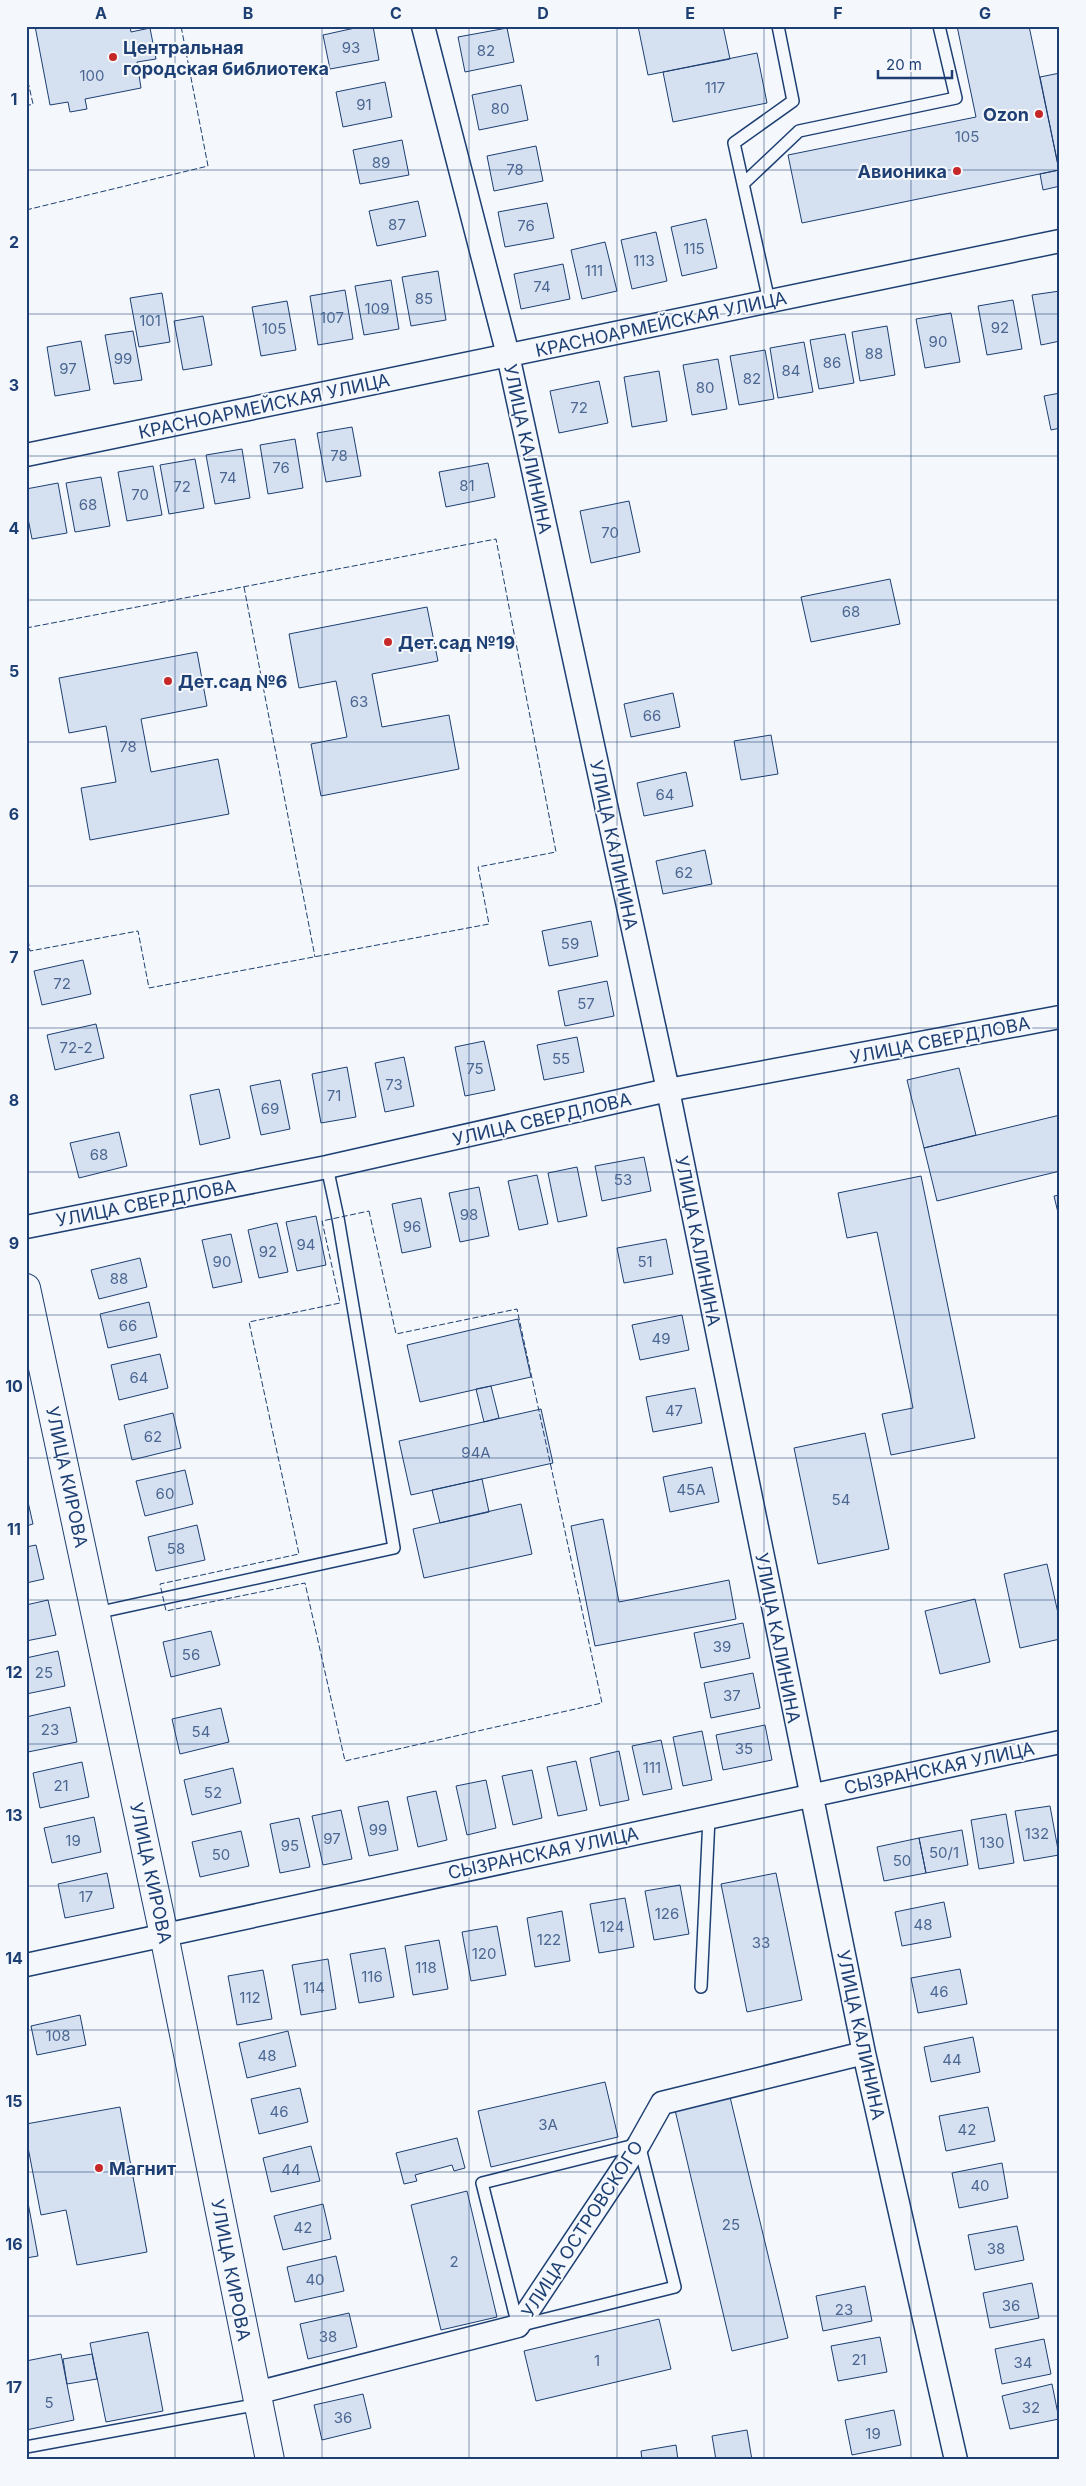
<svg xmlns="http://www.w3.org/2000/svg" width="1086" height="2486" viewBox="0 0 1086 2486" font-family="Inter,sans-serif">
  <style>
    .building { fill: #d5e0f0; stroke: #1d3f73 }
    .lines { fill: none; stroke-linecap: round; stroke-linejoin: round }
    .service-casing { stroke: #1d3f73; stroke-width: 14 }
    .minor-casing { stroke: #1d3f73; stroke-width: 25 }
    .tertiary-casing { stroke: #1d3f73; stroke-width: 30 }
    .service { stroke: #f4f7fb; stroke-width: 11 }
    .minor { stroke: #f4f7fb; stroke-width: 22 }
    .tertiary { stroke: #f4f7fb; stroke-width: 28 }
    .fence { stroke: #1d3f73; stroke-width: 1; stroke-dasharray: 6 2.5; stroke-linecap: butt }
    .grid { fill: none; stroke: #1d3f73; stroke-width: 1; stroke-opacity: 0.55 }
    .poi-dot { fill: #c62828; stroke: #f4f7fb; stroke-width: 2 }
    .labels { text-anchor: middle; dominant-baseline: central; stroke-width: 4; stroke-linejoin: round; paint-order: stroke }
    .number-label { font-size: 15px; fill: #4b6792 }
    .poi-label { font-size: 18px; font-weight: bold; fill: #1d3f73; stroke: #f4f7fb; text-anchor: start }
    .street-label { font-size: 18px; fill: #1d3f73; stroke: #f4f7fb }
    .neatline { fill: none; stroke: #1d3f73; stroke-width: 2 }
    .grid-label { font-size: 16px; text-anchor: middle; font-weight: bold; fill: #1d3f73 }
  </style>
  <rect width="100%" height="100%" fill="#f4f7fb"/>
  <path class="building" d="M35,26H130L131,32L150,28L156,59L137,62L141,88L85,99L87,109L70,112L68,102L50,105Z
    M364,26H373L379,60L330,69L323,35Z
    M638,26H723L730,59L648,75Z
    M957,26H1029L1059,170L802,223L788,155L976,117Z
    M507,28L514,62L465,72L458,37Z
    M757,53L767,103L673,122L663,72Z
    M1060,73V186L1043,190L1040,174L1059,170L1040,77Z
    M385,82L392,117L343,127L336,92Z
    M521,85L528,120L479,130L472,95Z
    M402,140L409,175L360,184L353,150Z
    M536,146L543,181L494,191L487,156Z
    M418,201L426,236L377,246L369,211Z
    M547,203L554,238L505,247L498,212Z
    M706,219L717,268L682,276L671,227Z
    M656,232L667,281L632,289L621,240Z
    M605,242L617,291L582,299L571,250Z
    M563,264L570,299L521,309L514,274Z
    M438,271L446,320L411,326L402,277Z
    M391,280L399,329L364,335L355,286Z
    M345,290L353,339L318,345L310,296Z
    M1060,291V341L1041,345L1032,295Z
    M162,293L170,342L139,347L130,298Z
    M1013,300L1022,349L987,355L978,306Z
    M287,301L296,350L261,356L252,307Z
    M951,313L960,362L925,368L916,319Z
    M203,316L212,365L183,370L174,321Z
    M887,326L895,375L860,381L852,332Z
    M133,331L142,380L114,384L105,335Z
    M845,334L854,383L819,389L810,340Z
    M81,341L90,390L55,396L47,347Z
    M804,342L813,392L778,398L770,348Z
    M765,350L774,399L739,405L730,356Z
    M718,359L727,409L692,415L683,365Z
    M659,371L667,421L632,427L624,377Z
    M599,381L608,423L559,433L550,391Z
    M1060,393V428L1051,430L1044,396Z
    M352,427L361,476L326,482L317,433Z
    M295,439L303,488L268,494L260,445Z
    M242,449L250,498L215,504L206,455Z
    M195,459L204,508L169,514L160,465Z
    M488,463L495,497L446,507L439,472Z
    M153,466L162,515L127,521L118,472Z
    M101,477L110,526L75,532L66,483Z
    M58,483L67,533L32,539L26,508V489Z
    M629,501L640,552L591,563L580,511Z
    M890,579L900,624L811,642L801,597Z
    M427,607L438,661L372,674L382,727L449,715L459,769L321,796L311,744L347,737L336,681L299,688L289,634Z
    M197,652L207,706L141,719L151,772L218,759L229,814L90,840L81,788L116,782L106,726L69,733L59,678Z
    M673,693L680,727L631,737L624,704Z
    M771,735L778,774L741,780L734,741Z
    M686,772L693,806L644,816L637,783Z
    M705,850L712,884L663,894L656,861Z
    M591,921L598,956L549,966L542,931Z
    M83,960L91,994L42,1005L34,971Z
    M607,981L614,1016L565,1026L558,991Z
    M96,1024L104,1058L55,1070L47,1035Z
    M577,1037L584,1072L544,1080L537,1045Z
    M484,1041L495,1090L465,1096L455,1047Z
    M404,1057L414,1106L385,1112L375,1063Z
    M347,1067L356,1117L321,1123L312,1074Z
    M959,1068L976,1135L924,1148L907,1080Z
    M280,1080L290,1129L261,1135L250,1086Z
    M219,1089L230,1138L200,1145L190,1095Z
    M1060,1115V1171L937,1201L924,1148Z
    M119,1132L127,1166L79,1178L70,1143Z
    M644,1157L651,1191L602,1201L595,1166Z
    M577,1167L587,1216L558,1222L548,1173Z
    M537,1175L548,1224L519,1230L508,1181Z
    M921,1176L975,1438L891,1455L882,1414L913,1408L877,1232L847,1238L838,1193Z
    M479,1187L489,1236L460,1242L449,1193Z
    M1060,1195V1221L1054,1196Z
    M421,1198L431,1247L402,1253L392,1204Z
    M316,1216L326,1265L297,1271L286,1222Z
    M277,1223L288,1272L259,1278L248,1230Z
    M231,1234L242,1282L213,1288L202,1240Z
    M666,1239L673,1274L624,1283L617,1248Z
    M140,1258L147,1287L99,1299L91,1270Z
    M149,1302L157,1337L108,1348L100,1314Z
    M682,1315L689,1350L640,1360L632,1325Z
    M518,1319L531,1377L420,1402L407,1345Z
    M160,1354L168,1388L119,1400L111,1365Z
    M491,1386L499,1418L484,1422L476,1389Z
    M695,1388L702,1423L653,1432L646,1397Z
    M541,1409L553,1463L411,1495L399,1441Z
    M173,1413L181,1448L132,1460L124,1425Z
    M865,1433L889,1549L818,1564L794,1448Z
    M712,1467L719,1502L670,1512L663,1477Z
    M185,1470L193,1504L145,1516L136,1481Z
    M482,1479L489,1512L440,1523L432,1490Z
    M26,1493L33,1524L26,1526Z
    M521,1504L532,1554L424,1578L413,1529Z
    M603,1519L619,1602L729,1580L736,1619L595,1646L571,1526Z
    M197,1525L205,1560L156,1571L148,1537Z
    M36,1545L44,1579L26,1583V1547Z
    M1047,1564L1060,1622V1639L1020,1648L1004,1574Z
    M975,1599L990,1662L940,1674L925,1611Z
    M48,1600L56,1635L26,1641V1605Z
    M743,1623L750,1658L701,1668L694,1633Z
    M211,1631L220,1665L171,1677L163,1642Z
    M58,1651L65,1686L26,1694V1658Z
    M753,1673L760,1708L711,1718L704,1683Z
    M70,1707L77,1742L28,1752L26,1717Z
    M221,1708L229,1742L180,1754L172,1719Z
    M765,1725L772,1760L723,1770L716,1735Z
    M702,1731L712,1780L683,1786L673,1737Z
    M661,1740L672,1789L643,1795L632,1746Z
    M619,1751L629,1800L600,1806L590,1758Z
    M576,1761L587,1810L558,1816L547,1767Z
    M82,1762L89,1797L40,1808L33,1773Z
    M233,1768L241,1803L192,1815L184,1780Z
    M532,1770L542,1818L513,1825L502,1776Z
    M486,1780L496,1828L467,1835L456,1786Z
    M436,1791L447,1840L418,1847L407,1797Z
    M388,1801L398,1850L369,1856L358,1807Z
    M1050,1806L1059,1855L1024,1861L1015,1811Z
    M341,1810L352,1859L323,1865L312,1816Z
    M1006,1814L1014,1863L979,1869L971,1820Z
    M94,1817L101,1852L52,1863L44,1828Z
    M299,1818L310,1867L280,1873L270,1824Z
    M962,1830L968,1865L926,1873L919,1838Z
    M241,1831L249,1866L200,1877L192,1842Z
    M919,1838L926,1873L884,1881L877,1847Z
    M107,1873L114,1908L65,1918L58,1884Z
    M776,1873L802,2000L747,2012L721,1884Z
    M680,1885L689,1934L654,1940L645,1891Z
    M625,1898L634,1947L599,1953L590,1904Z
    M944,1902L951,1937L902,1946L895,1912Z
    M562,1911L570,1961L535,1967L527,1918Z
    M497,1926L506,1975L471,1981L462,1932Z
    M439,1940L448,1989L413,1995L405,1946Z
    M385,1948L394,1997L359,2003L350,1954Z
    M328,1959L336,2009L301,2015L292,1965Z
    M960,1969L967,2004L918,2013L911,1978Z
    M263,1970L272,2019L237,2025L228,1976Z
    M80,2015L86,2045L37,2055L31,2026Z
    M288,2031L296,2066L247,2078L239,2043Z
    M973,2037L980,2072L931,2082L924,2047Z
    M605,2082L618,2137L491,2167L478,2111Z
    M300,2088L308,2122L259,2134L251,2099Z
    M730,2097L788,2338L732,2351L675,2110Z
    M120,2107L147,2252L77,2265L66,2210L41,2215L26,2137V2124Z
    M988,2107L995,2141L946,2151L939,2116Z
    M457,2138L465,2168L454,2171L452,2165L415,2175L417,2181L404,2184L396,2153Z
    M311,2146L320,2181L271,2192L263,2158Z
    M1002,2163L1008,2198L959,2208L952,2173Z
    M467,2191L497,2317L441,2330L411,2205Z
    M26,2192L38,2256L26,2258Z
    M323,2204L331,2239L283,2250L274,2216Z
    M1017,2226L1024,2260L975,2270L968,2235Z
    M336,2256L344,2291L295,2302L287,2267Z
    M1032,2283L1039,2318L990,2328L983,2293Z
    M865,2286L872,2321L823,2331L816,2296Z
    M349,2313L357,2347L308,2359L300,2324Z
    M659,2319L671,2369L536,2401L524,2351Z
    M148,2332L163,2411L106,2422L90,2343Z
    M880,2337L887,2372L838,2381L831,2346Z
    M1044,2339L1051,2374L1002,2384L995,2349Z
    M61,2354L74,2420L26,2430V2361Z
    M92,2354L97,2379L67,2384L63,2359Z
    M1052,2384L1059,2419L1010,2429L1002,2396Z
    M363,2394L371,2428L322,2440L314,2405Z
    M894,2410L901,2445L852,2455L845,2420Z
    M747,2430L752,2460H716L712,2436Z
    M676,2445L678,2460H642L641,2451Z"/>
  <g class="lines">
    <g class="service-casing">
      <path id="service" d="M743,184L799,131L956,98L939,26
        M769,301L734,143L793,101L778,26
        M96,1613L394,1548L338,1218L327,1167
        M701,1987L709,1818
        M639,2144L675,2287L518,2326L482,2183Z
        M26,2447L259,2404"/>
    </g>
    <g class="minor-casing">
      <path id="minor" d="M423,26L508,355L668,1090L864,2053L956,2460
        M26,455L1060,241
        M26,1227L327,1167L668,1090L1060,1017
        M26,1965L1060,1742
        M256,2393L518,2326L639,2144L662,2103L864,2053"/>
    </g>
    <g class="tertiary-casing">
      <path id="tertiary" d="M26,1288L164,1935L270,2460"/>
    </g>
    <use href="#service" class="service"/>
    <use href="#minor" class="minor"/>
    <use href="#tertiary" class="tertiary"/>
    <path class="fence" d="M26,73L33,104L26,106
      M26,210L208,166L181,26
      M244,587L315,957
      M26,628L496,539L556,852L478,867L489,924L149,988L138,931L30,951L26,929
      M369,1211L396,1334L517,1309L602,1703L345,1761L305,1583L166,1611L160,1584L299,1554L249,1322L340,1303L322,1221Z"/>
  </g>
  <path class="grid" d="M175,26V2460M322,26V2460M469,26V2460M617,26V2460M764,26V2460M911,26V2460M26,170H1060M26,314H1060M26,456H1060M26,600H1060M26,742H1060M26,886H1060M26,1028H1060M26,1172H1060M26,1315H1060M26,1458H1060M26,1600H1060M26,1744H1060M26,1886H1060M26,2030H1060M26,2172H1060M26,2316H1060"/>
  <g class="poi-dot">
    <circle cx="113" cy="57" r="5"/>
    <circle cx="1039" cy="114" r="5"/>
    <circle cx="957" cy="171" r="5"/>
    <circle cx="388" cy="642" r="5"/>
    <circle cx="168" cy="681" r="5"/>
    <circle cx="99" cy="2168" r="5"/>
  </g>
  <g class="labels">
    <g class="number-label">
      <text x="351" y="47">93</text>
      <text x="486" y="50">82</text>
      <text x="92" y="75">100</text>
      <text x="715" y="87">117</text>
      <text x="364" y="104">91</text>
      <text x="500" y="108">80</text>
      <text x="967" y="136">105</text>
      <text x="381" y="162">89</text>
      <text x="515" y="169">78</text>
      <text x="397" y="224">87</text>
      <text x="526" y="225">76</text>
      <text x="694" y="248">115</text>
      <text x="644" y="260">113</text>
      <text x="594" y="270">111</text>
      <text x="542" y="286">74</text>
      <text x="424" y="298">85</text>
      <text x="377" y="308">109</text>
      <text x="332" y="317">107</text>
      <text x="150" y="320">101</text>
      <text x="1000" y="327">92</text>
      <text x="274" y="328">105</text>
      <text x="938" y="341">90</text>
      <text x="874" y="353">88</text>
      <text x="123" y="358">99</text>
      <text x="832" y="362">86</text>
      <text x="68" y="368">97</text>
      <text x="791" y="370">84</text>
      <text x="752" y="378">82</text>
      <text x="705" y="387">80</text>
      <text x="579" y="407">72</text>
      <text x="339" y="455">78</text>
      <text x="281" y="467">76</text>
      <text x="228" y="477">74</text>
      <text x="467" y="485">81</text>
      <text x="182" y="486">72</text>
      <text x="140" y="494">70</text>
      <text x="88" y="504">68</text>
      <text x="610" y="532">70</text>
      <text x="851" y="611">68</text>
      <text x="359" y="701">63</text>
      <text x="652" y="715">66</text>
      <text x="128" y="746">78</text>
      <text x="665" y="794">64</text>
      <text x="684" y="872">62</text>
      <text x="570" y="943">59</text>
      <text x="62" y="983">72</text>
      <text x="586" y="1003">57</text>
      <text x="76" y="1047">72-2</text>
      <text x="561" y="1058">55</text>
      <text x="475" y="1068">75</text>
      <text x="394" y="1084">73</text>
      <text x="334" y="1095">71</text>
      <text x="270" y="1108">69</text>
      <text x="99" y="1154">68</text>
      <text x="623" y="1179">53</text>
      <text x="469" y="1214">98</text>
      <text x="412" y="1226">96</text>
      <text x="306" y="1244">94</text>
      <text x="268" y="1251">92</text>
      <text x="222" y="1261">90</text>
      <text x="645" y="1261">51</text>
      <text x="119" y="1278">88</text>
      <text x="128" y="1325">66</text>
      <text x="661" y="1338">49</text>
      <text x="139" y="1377">64</text>
      <text x="674" y="1410">47</text>
      <text x="153" y="1436">62</text>
      <text x="476" y="1452">94А</text>
      <text x="691" y="1489">45А</text>
      <text x="165" y="1493">60</text>
      <text x="841" y="1499">54</text>
      <text x="176" y="1548">58</text>
      <text x="722" y="1646">39</text>
      <text x="191" y="1654">56</text>
      <text x="44" y="1672">25</text>
      <text x="732" y="1695">37</text>
      <text x="50" y="1729">23</text>
      <text x="201" y="1731">54</text>
      <text x="744" y="1748">35</text>
      <text x="652" y="1767">111</text>
      <text x="61" y="1785">21</text>
      <text x="213" y="1792">52</text>
      <text x="378" y="1829">99</text>
      <text x="1037" y="1833">132</text>
      <text x="332" y="1838">97</text>
      <text x="73" y="1840">19</text>
      <text x="992" y="1842">130</text>
      <text x="290" y="1845">95</text>
      <text x="944" y="1852">50/1</text>
      <text x="221" y="1854">50</text>
      <text x="902" y="1860">50</text>
      <text x="86" y="1896">17</text>
      <text x="667" y="1913">126</text>
      <text x="923" y="1924">48</text>
      <text x="612" y="1926">124</text>
      <text x="549" y="1939">122</text>
      <text x="761" y="1942">33</text>
      <text x="484" y="1953">120</text>
      <text x="426" y="1967">118</text>
      <text x="372" y="1976">116</text>
      <text x="314" y="1987">114</text>
      <text x="939" y="1991">46</text>
      <text x="250" y="1997">112</text>
      <text x="58" y="2035">108</text>
      <text x="267" y="2055">48</text>
      <text x="952" y="2059">44</text>
      <text x="279" y="2111">46</text>
      <text x="548" y="2124">3А</text>
      <text x="967" y="2129">42</text>
      <text x="291" y="2169">44</text>
      <text x="980" y="2185">40</text>
      <text x="731" y="2224">25</text>
      <text x="303" y="2227">42</text>
      <text x="996" y="2248">38</text>
      <text x="454" y="2261">2</text>
      <text x="315" y="2279">40</text>
      <text x="1011" y="2305">36</text>
      <text x="844" y="2309">23</text>
      <text x="328" y="2336">38</text>
      <text x="859" y="2359">21</text>
      <text x="597" y="2360">1</text>
      <text x="1023" y="2362">34</text>
      <text x="49" y="2402">5</text>
      <text x="1031" y="2407">32</text>
      <text x="343" y="2417">36</text>
      <text x="873" y="2433">19</text>
    </g>
    <g class="poi-label">
      <text x="123" y="47">Центральная<tspan x="123" dy="21">городская библиотека</tspan></text>
      <text x="1029" y="114" text-anchor="end">Ozon</text>
      <text x="947" y="171" text-anchor="end">Авионика</text>
      <text x="398" y="642">Дет.сад №19</text>
      <text x="178" y="681">Дет.сад №6</text>
      <text x="109" y="2168">Магнит</text>
    </g>
    <g class="street-label">
      <text transform="translate(661 324) rotate(-12)">КРАСНОАРМЕЙСКАЯ УЛИЦА</text>
      <text transform="translate(264 406) rotate(-12)">КРАСНОАРМЕЙСКАЯ УЛИЦА</text>
      <text transform="translate(528 449) rotate(78)">УЛИЦА КАЛИНИНА</text>
      <text transform="translate(614 845) rotate(78)">УЛИЦА КАЛИНИНА</text>
      <text transform="translate(940 1040) rotate(-11)">УЛИЦА СВЕРДЛОВА</text>
      <text transform="translate(542 1119) rotate(-13)">УЛИЦА СВЕРДЛОВА</text>
      <text transform="translate(146 1203) rotate(-11)">УЛИЦА СВЕРДЛОВА</text>
      <text transform="translate(698 1241) rotate(79)">УЛИЦА КАЛИНИНА</text>
      <text transform="translate(67 1477) rotate(78)">УЛИЦА КИРОВА</text>
      <text transform="translate(778 1638) rotate(79)">УЛИЦА КАЛИНИНА</text>
      <text transform="translate(939 1768) rotate(-12)">СЫЗРАНСКАЯ УЛИЦА</text>
      <text transform="translate(543 1853) rotate(-12)">СЫЗРАНСКАЯ УЛИЦА</text>
      <text transform="translate(151 1873) rotate(78)">УЛИЦА КИРОВА</text>
      <text transform="translate(861 2035) rotate(78)">УЛИЦА КАЛИНИНА</text>
      <text transform="translate(582 2229) rotate(-57)">УЛИЦА ОСТРОВСКОГО</text>
      <text transform="translate(231 2270) rotate(79)">УЛИЦА КИРОВА</text>
    </g>
  </g>
  <rect width="1086" height="2486" fill="none" stroke="#f4f7fb" stroke-width="55"/>
  <path d="M878 70v8h74v-8" fill="none" stroke="#1d3f73" stroke-width="2.5"/>
  <text x="886" y="70" font-size="15" fill="#1d3f73" stroke="#f4f7fb" stroke-width="4" paint-order="stroke">20 m</text>
  <rect x="28" y="28" width="1030" height="2430" class="neatline"/>
  <g class="grid-label">
    <text x="101" y="19">A</text>
    <text x="248" y="19">B</text>
    <text x="396" y="19">C</text>
    <text x="543" y="19">D</text>
    <text x="690" y="19">E</text>
    <text x="838" y="19">F</text>
    <text x="985" y="19">G</text>
    <text x="14" y="105">1</text>
    <text x="14" y="248">2</text>
    <text x="14" y="391">3</text>
    <text x="14" y="534">4</text>
    <text x="14" y="677">5</text>
    <text x="14" y="820">6</text>
    <text x="14" y="963">7</text>
    <text x="14" y="1106">8</text>
    <text x="14" y="1249">9</text>
    <text x="14" y="1392">10</text>
    <text x="14" y="1535">11</text>
    <text x="14" y="1678">12</text>
    <text x="14" y="1821">13</text>
    <text x="14" y="1964">14</text>
    <text x="14" y="2107">15</text>
    <text x="14" y="2250">16</text>
    <text x="14" y="2393">17</text>
  </g>
</svg>
